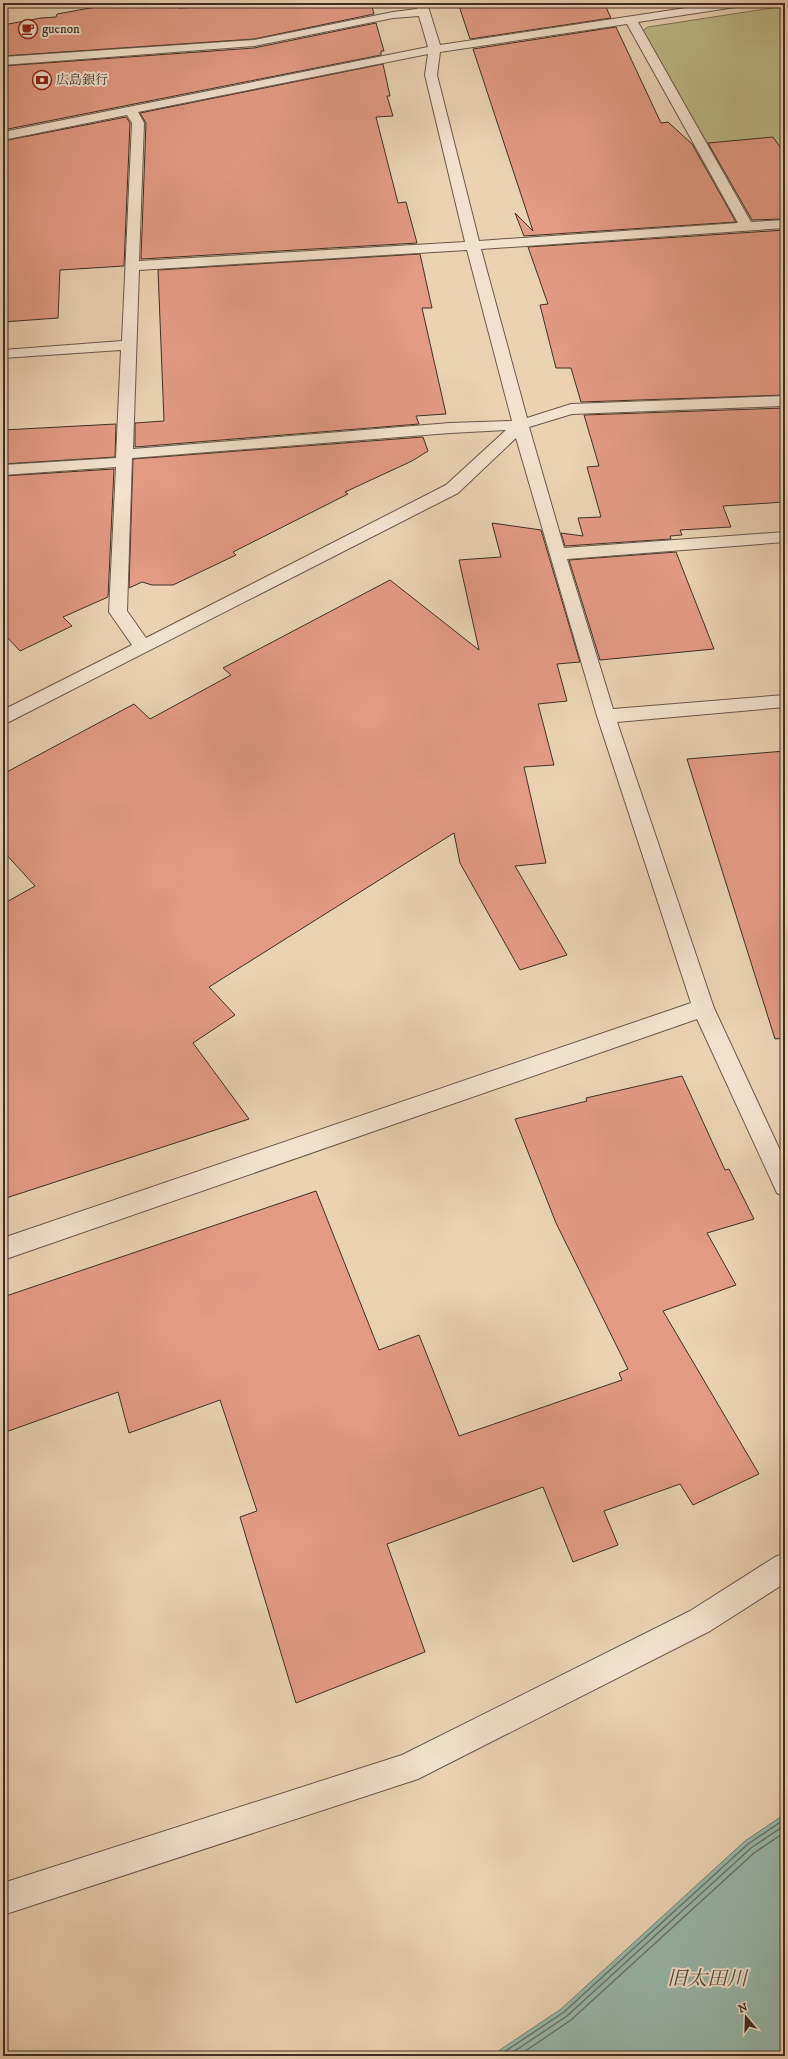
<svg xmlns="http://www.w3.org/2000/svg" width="788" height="2059" viewBox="0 0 788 2059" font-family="'IM FELL DW Pica','Noto Serif JP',serif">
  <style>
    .green { fill: #bdbb88; stroke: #7e7556 }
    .water { fill: #98b8ab; stroke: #748175 }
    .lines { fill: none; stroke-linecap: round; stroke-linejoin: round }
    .shore { stroke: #6c7468; stroke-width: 1.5 }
    .building { fill: #e39b84; stroke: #3f2f24 }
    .minor-casing { stroke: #6a5848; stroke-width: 2 }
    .minor { fill: #f2e2cd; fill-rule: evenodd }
    .labels { text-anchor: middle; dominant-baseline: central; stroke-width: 4; stroke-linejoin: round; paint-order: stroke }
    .far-poi-label { font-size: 13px; fill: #3f2f24; stroke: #f2e2cd; text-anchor: start }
    .near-water-label { font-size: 20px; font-style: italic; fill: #514a3f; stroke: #f2e2cd }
  </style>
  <rect width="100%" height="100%" fill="#ebd3b2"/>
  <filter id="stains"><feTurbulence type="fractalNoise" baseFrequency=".005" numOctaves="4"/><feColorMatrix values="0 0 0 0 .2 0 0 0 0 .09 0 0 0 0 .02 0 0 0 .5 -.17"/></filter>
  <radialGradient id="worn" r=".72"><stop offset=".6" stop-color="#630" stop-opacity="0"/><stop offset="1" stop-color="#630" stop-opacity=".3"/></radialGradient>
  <path class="green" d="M785,6V216L748,209L640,33L648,27Z"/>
  <path class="water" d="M785,1814V2056H491L561,2009L745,1841Z"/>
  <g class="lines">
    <path class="shore" d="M498,2056L564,2012L748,1844L785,1819
      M507,2056L567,2016L751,1848L785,1825
      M518,2056L571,2020L754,1853L785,1832"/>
  </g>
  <path class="building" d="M118,3H174L179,8L279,3H371L374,14L254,39L3,56V25L41,18L56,17L57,14Z
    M458,3H604L611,18L470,39Z
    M376,23L384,51H381V55L3,130V66L254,48Z
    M616,27L661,123L668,122L692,144L736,222L524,236L515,213L533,231L473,49Z
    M383,64L390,96H387L393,116L376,117L398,203L406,202L417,243L141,259L146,123L140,113Z
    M126,117L130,123L124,266L60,270L58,318L3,322V141Z
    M773,137L785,154V219L752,220L708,143Z
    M785,230V395L581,402L571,368H556L540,305L548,304L528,247Z
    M420,254L432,308H422L446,414L416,416L419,424L135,447V423L164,421L158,270Z
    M785,408V502L723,506L731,527L680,530L682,535L670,536L671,539L565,546L561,533L583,536L578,518L601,517L587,467L599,466L584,415Z
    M116,424L115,457L3,464V430Z
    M423,437L428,451L412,461L345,492L348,494L233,552L236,555L173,585H152L142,582L129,588L133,459Z
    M114,469L108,597L63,617L72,626L20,651L3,633V476Z
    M492,523L541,530L580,662L557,664L567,701L538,704L554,765L524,767L546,863L515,866L567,955L520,970L460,863L454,833L209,987L235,1015L193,1043L249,1119L3,1199V904L35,886L3,851V774L134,704L150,719L231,675L223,668L390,580L479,650L459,560L501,557Z
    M676,552L714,649L600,660L569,560Z
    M785,751V1038L775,1039L687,759Z
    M682,1076L725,1170L729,1169L754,1219L707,1233L736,1285L663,1311L759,1474L693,1505L680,1484L604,1511L618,1545L573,1562L543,1487L387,1544L425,1652L296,1703L240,1517L257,1511L220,1400L129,1433L118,1392L3,1433V1297L316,1191L379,1350L419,1335L459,1436L622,1380L619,1373L628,1369L556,1223L515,1119L587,1101L586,1098Z"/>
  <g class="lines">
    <g class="minor-casing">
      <path id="minor" d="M415,3H427L440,45L719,3H748L742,6L638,22L751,222L785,220V228L481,249L527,418L571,404L785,396V406L572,414L529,427L564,548L785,532V542L567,559L613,709L785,695V707L617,722L714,1008L785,1161V1197L777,1193L697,1019L3,1260V1238L691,1003L597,716L516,438L458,493L3,725V710L132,645L109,612L116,467L3,475V465L116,458L121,350L3,358V350L122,341L132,123L127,115L3,140V132L428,47L419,16L393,18L254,46L3,65V57L254,40L393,12L417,9ZM627,24L738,223L479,241L437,75L440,52ZM428,54L425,75L465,242L139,261L144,123L138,112ZM467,250L512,421L450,423L133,449L139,270ZM506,430L446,485L146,638L127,611L132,458L450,433Z
        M785,1553V1583L710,1631L418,1779L3,1915V1883L402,1755L690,1611L775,1557Z"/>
    </g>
    <use href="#minor" class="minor"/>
  </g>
  <defs>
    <g id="cafe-ring" transform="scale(1)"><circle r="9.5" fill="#f2e2cd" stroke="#8f2418" stroke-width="1.5"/><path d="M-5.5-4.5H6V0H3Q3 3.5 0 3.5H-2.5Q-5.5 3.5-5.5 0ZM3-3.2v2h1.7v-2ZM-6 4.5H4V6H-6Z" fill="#8f2418"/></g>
    <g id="bank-ring" transform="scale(1)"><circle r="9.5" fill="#f2e2cd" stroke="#8f2418" stroke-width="1.5"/><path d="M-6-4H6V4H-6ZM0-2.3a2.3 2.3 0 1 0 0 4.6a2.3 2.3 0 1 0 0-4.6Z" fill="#8f2418"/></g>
  </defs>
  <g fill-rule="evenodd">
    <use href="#cafe-ring" x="28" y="29"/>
    <use href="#bank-ring" x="42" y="80"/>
  </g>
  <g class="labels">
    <g class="far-poi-label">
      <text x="42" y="29">guenon</text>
      <text x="56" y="80">広島銀行</text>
    </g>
    <g class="near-water-label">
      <text x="707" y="1979">旧太田川</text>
    </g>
  </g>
  <rect width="788" height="2059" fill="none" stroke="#ebd3b2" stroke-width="16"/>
  <rect x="4" y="4" width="780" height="2051" fill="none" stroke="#3f2f24" stroke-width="2"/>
  <rect x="8" y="8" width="772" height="2043" fill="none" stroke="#3f2f24"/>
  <g transform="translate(746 2017) rotate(341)" stroke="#f2e2cd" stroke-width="3" paint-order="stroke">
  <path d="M0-3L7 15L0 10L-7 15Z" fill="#3f2f24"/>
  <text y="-6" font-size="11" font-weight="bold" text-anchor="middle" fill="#3f2f24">N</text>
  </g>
  <rect width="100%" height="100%" filter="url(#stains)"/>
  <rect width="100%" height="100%" fill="url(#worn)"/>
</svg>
